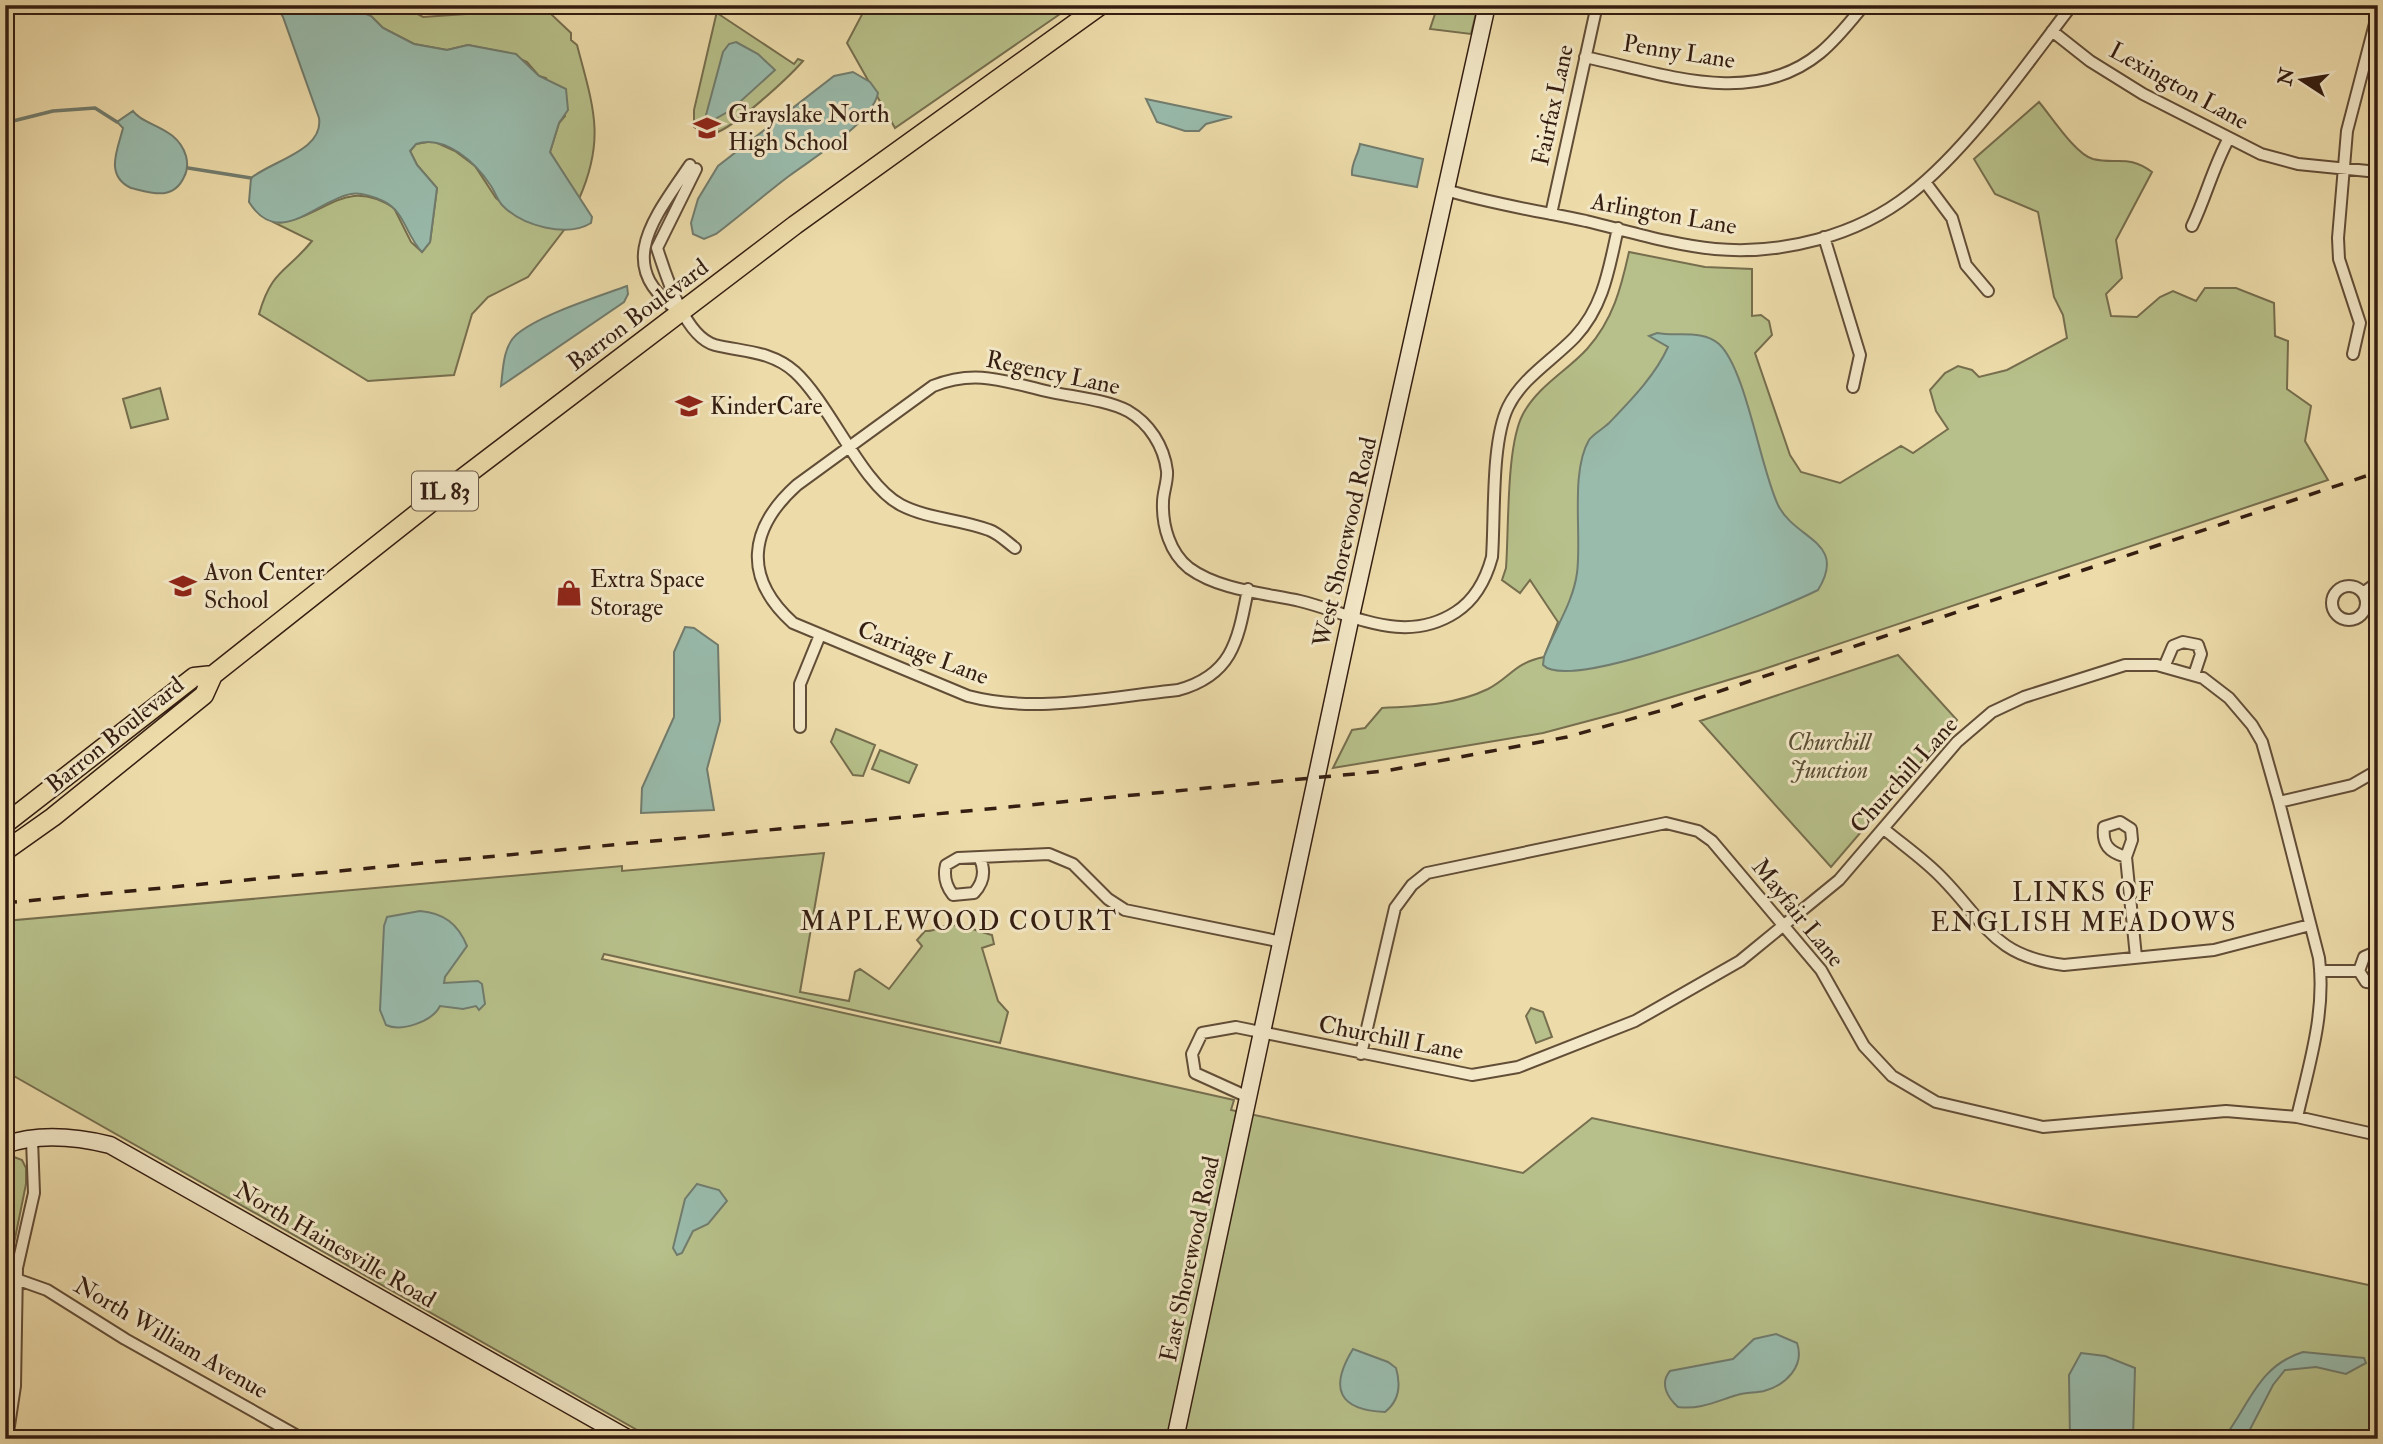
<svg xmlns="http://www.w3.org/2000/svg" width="2383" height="1444" viewBox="0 0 2383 1444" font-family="'IM FELL Double Pica',serif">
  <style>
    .green { fill: #b7c08a; stroke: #766e4e; stroke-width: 2 }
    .water { fill: #99bbac; stroke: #717c6e; stroke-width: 2 }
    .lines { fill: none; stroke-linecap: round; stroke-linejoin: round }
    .stream { stroke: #717c6e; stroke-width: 3.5 }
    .street-casing { stroke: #624d37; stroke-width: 14 }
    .secondary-casing { stroke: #341d11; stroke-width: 19 }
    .primary-casing { stroke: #341d11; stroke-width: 21 }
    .street { stroke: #f3e8c8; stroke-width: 10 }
    .secondary { stroke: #f3e8c8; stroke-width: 16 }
    .primary { stroke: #eddcaa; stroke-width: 18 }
    .rail { stroke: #341d11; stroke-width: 3.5; stroke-dasharray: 12 12; stroke-linecap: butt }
    .labels { text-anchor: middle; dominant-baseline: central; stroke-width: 6; stroke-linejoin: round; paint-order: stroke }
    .shield { fill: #f3e8c8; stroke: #6d5a48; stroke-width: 2 }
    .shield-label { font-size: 23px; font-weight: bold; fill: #341d11 }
    .street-label { font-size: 24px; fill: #341d11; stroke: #f3e8c8 }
    .poi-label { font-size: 24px; fill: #341d11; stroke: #f3e8c8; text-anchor: start }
    .park-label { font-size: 24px; font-style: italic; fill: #5b4e35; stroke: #f3e8c8 }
    .neighbourhood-label { font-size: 26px; letter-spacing: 2px; fill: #341d11; stroke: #f3e8c8 }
  </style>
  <rect width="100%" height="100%" fill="#eddcaa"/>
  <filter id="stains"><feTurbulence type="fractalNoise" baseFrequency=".00286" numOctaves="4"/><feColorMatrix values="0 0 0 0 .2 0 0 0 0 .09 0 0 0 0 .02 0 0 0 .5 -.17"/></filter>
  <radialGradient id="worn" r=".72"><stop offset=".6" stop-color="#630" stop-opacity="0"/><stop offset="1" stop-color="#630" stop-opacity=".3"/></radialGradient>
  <path class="green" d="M311,5H409L412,11L423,17L466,14L481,5H530L551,14L571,33V40L577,45C593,106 606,138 579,199L550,152L559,123L565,116L546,78L539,76L527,62L508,53L468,45L447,50L414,44L383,28L371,16Z
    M867,5H1073L895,128L847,43Z
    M1438,5H1478L1471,34L1430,29Z
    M718,7L723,8L720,15L794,64L798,59L803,61C788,78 735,127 715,133C707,135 701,131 694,127V110Z
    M2039,102C2051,116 2075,154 2093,159C2117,165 2128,154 2152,172L2116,240L2122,278L2106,294L2111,316L2137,317L2160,297L2173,291L2196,301L2205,288H2236L2274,303L2275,336L2288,341L2287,389L2311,406L2305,441L2328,480L1758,671L1622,712L1543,733L1333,768L1352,730L1365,728L1382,708C1418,706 1455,705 1488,689C1511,677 1514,663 1544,657L1558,622L1530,580L1520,593L1502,580L1506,568C1509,528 1506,446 1523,414C1538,386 1567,371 1587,349C1613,320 1621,288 1629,252L1705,267L1752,269V316L1761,315L1769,321L1772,335L1755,353L1790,455L1801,472L1840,483L1901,446L1913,453L1948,429L1936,411L1930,390L1945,373L1958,366L1972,370L1979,377L2007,370L2067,338L2063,315L2054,297L2038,212L1995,194L1974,159Z
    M433,141L455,151L475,166L496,198L514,213L564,230L528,277L488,297L472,314L454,375L368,381L259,314C272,269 286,273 312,241L275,223C325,219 343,175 394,208L411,242L422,252L430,242L437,188L417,165L410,151L416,144Z
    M160,388L168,419L131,428L123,399Z
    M1898,655L1957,720L1831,867L1700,721Z
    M836,729L875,745L863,776L853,775L831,742Z
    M880,750L917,765L909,783L872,769Z
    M824,853L800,992L849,1001L855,972L860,969L889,989L922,946L917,940L925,931C936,932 943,924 952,925C965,925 980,932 992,935L994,944L982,948L998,1001L1008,1012L1000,1043L604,954L602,959L1234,1100L1231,1110L1523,1173L1592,1118L2378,1287V1439H653L5,1071V921L622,866V871Z
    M1531,1008L1543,1012L1552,1037L1536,1043L1526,1016Z
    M9,1155L22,1160L26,1168V1184L5,1288V1156Z"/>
  <path class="water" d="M276,5L359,11L371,16L383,28L414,44L447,50L468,45L516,54L539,76L566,89L568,110L559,123L550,152L592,217L591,223C567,238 522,226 502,205C497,199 495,192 491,186C476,163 445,134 416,144L410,151L417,165L437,188L430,242L422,252C406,236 405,211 383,201C374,197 361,192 351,194C317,200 279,250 249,202L251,178C274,160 324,150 319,118L283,17Z
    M736,42L758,54L775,70L731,110L708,123L706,115L723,52L729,44Z
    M853,72L870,82L878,93C872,123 813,158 789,176C764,195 741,215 716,234L704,239L693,234L691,223L698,199L718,166L834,76Z
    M1146,99L1232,117L1206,124L1199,131H1185L1157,122Z
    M133,111C143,126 177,126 186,156C188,164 188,170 184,177C173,201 152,193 131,188C104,175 118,149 123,128L117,122Z
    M1360,144L1423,159L1417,187L1352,175C1351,163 1358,156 1360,144Z
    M627,286L628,294L624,302L501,386C503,370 503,347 516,335C539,315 597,297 627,286Z
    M1657,333C1677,337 1702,329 1719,344C1746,369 1760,467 1778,505C1795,540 1848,541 1818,590C1780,609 1571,694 1543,665L1544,657C1554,630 1573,603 1577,573C1582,537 1570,472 1589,440C1593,434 1603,429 1609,423C1630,401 1655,376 1668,347L1649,336Z
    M685,627L694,628L718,645L720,721L707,769L714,810L641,813L642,788L674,717V652Z
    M420,911C444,913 458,924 467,946L445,977L444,983L478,981L482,984L485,1004L479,1010L476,1006L463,1009L440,1006C432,1022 401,1032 386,1025L380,1010L384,926L387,917Z
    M697,1184L719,1190L727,1201L708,1224L693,1231L682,1253L677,1255L673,1248L685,1199Z
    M1776,1334L1797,1343C1805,1366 1786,1385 1764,1391C1755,1393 1746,1392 1737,1395C1717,1401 1700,1410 1678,1407C1668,1398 1659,1384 1670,1371L1733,1359L1754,1339Z
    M1353,1349L1388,1362L1396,1368C1401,1385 1399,1401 1385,1412C1338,1410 1329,1388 1353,1349Z
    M2303,1352L2364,1358L2366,1363L2346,1374L2316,1367L2285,1370L2273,1385L2245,1439H2223C2250,1404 2258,1366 2303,1352Z
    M2081,1353L2105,1356L2135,1368L2133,1439H2070L2069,1375Z"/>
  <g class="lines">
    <path class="stream" d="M5,123L53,111L95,108L117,122
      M188,168L251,178"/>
    <g class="street-casing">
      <path id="street" d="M2052,31L2090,61L2143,94L2261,154L2298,164L2378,172
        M1585,57C1661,73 1752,109 1820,53C1837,39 1850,22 1864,5
        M696,169L657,248C666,276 685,337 715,345C744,352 772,351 795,372C830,404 862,485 901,505C928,519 960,519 989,530C998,533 1007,542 1015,548
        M1925,182L1952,218L1966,265L1988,291
        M1446,190C1492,204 1539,211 1586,221C1628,231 1672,245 1715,249C1782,255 1857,236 1910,194C1969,148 2026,65 2072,5
        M1551,214L1597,5
        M2192,226C2206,197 2213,167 2229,138
        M1824,237L1860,355L1853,387
        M682,313C611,268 654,218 690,165
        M2353,354L2360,323L2339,259L2338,238L2347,131L2378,12
        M2332 603a17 17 0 1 1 34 0a17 17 0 1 1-34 0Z
        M1248,589C1238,640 1233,675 1178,690C1108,697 1036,714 968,696L793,623C743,578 748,529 797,485L933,386C975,369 1004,381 1046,391C1071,397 1105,399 1128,411C1149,423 1164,446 1167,471C1168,481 1163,492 1163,502C1162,526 1170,553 1189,568C1219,590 1264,593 1300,601C1353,614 1404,646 1456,612C1476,599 1486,579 1492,557C1495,516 1491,442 1508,407C1522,378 1553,360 1575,337C1604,306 1609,268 1618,228
        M2363,593L2378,582
        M2164,667L2173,646L2183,642L2198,645L2201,654L2194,675
        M800,727V684L820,635
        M2279,802L2352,785L2378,770
        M1884,829C1903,845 1925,860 1942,878C1987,924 1993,956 2064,965L2214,950L2310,925
        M2126,857L2132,840L2131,829L2120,822L2104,827C2102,845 2109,852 2126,857L2136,957
        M980,859C986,872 983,883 974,893L953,895C946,886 943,877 946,865L958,858L1049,854L1073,864L1108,899L1125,910L1282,942
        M2378,951L2364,957L2359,971L2366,982L2378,983
        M2320,971H2359
        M1361,1054L1395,908L1412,885L1427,873L1666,823L1698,831L1712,841L1821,970L1864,1046L1892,1076L1936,1102L2043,1127L2226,1111L2297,1117L2378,1135
        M1248,1097L1195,1073L1192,1054L1202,1033L1236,1027L1472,1075L1518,1067L1635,1021L1740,961L1839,880L1957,742L1992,712L2024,697L2125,665H2157L2203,678L2229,698L2252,725L2262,742L2279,802L2319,958C2326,1012 2309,1065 2297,1117
        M16,1279L47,1290L125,1339L303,1439
        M7,1439L15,1386L17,1268L34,1193L32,1140"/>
    </g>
    <g class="secondary-casing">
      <path id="secondary" d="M5,1145C38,1133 77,1137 110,1145L629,1439
        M1175,1439L1351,616L1487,5"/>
    </g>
    <g class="primary-casing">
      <path id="primary" d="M5,824L194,677L213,675
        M5,851L53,817L204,695L213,675L443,493L795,225L1101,5"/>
    </g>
    <use href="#street" class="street"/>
    <use href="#secondary" class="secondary"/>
    <use href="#primary" class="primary"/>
    <path class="rail" d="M5,903L1385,771L1567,737L1663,710L2378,472"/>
  </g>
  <defs>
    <g id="school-bare" transform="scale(2.1)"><path d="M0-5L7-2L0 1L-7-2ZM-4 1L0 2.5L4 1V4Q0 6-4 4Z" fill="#8f2418" stroke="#f3e8c8" stroke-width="2.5" paint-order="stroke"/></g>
    <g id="shop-bare" transform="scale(2.1)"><path d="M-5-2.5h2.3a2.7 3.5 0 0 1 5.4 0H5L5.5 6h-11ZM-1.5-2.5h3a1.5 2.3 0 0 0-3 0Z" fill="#8f2418" stroke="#f3e8c8" stroke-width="2.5" paint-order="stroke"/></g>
  </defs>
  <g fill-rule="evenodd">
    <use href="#school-bare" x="707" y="128"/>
    <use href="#school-bare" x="689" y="406"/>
    <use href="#school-bare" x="183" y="586"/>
    <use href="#shop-bare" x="569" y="593"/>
  </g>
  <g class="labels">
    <rect class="shield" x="412" y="471.5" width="66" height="39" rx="5"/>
    <g class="shield-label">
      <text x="445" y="491">IL 83</text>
    </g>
    <g class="street-label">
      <text transform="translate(1679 52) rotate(9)">Penny Lane</text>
      <text transform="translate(2179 86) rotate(29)">Lexington Lane</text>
      <text transform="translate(1553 105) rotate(-78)">Fairfax Lane</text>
      <text transform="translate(1664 214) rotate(10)">Arlington Lane</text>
      <text transform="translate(638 315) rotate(-37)">Barron Boulevard</text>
      <text transform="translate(1053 373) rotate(12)">Regency Lane</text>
      <text transform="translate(1345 542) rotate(-77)">West Shorewood Road</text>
      <text transform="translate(923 653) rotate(21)">Carriage Lane</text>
      <text transform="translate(115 735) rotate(-39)">Barron Boulevard</text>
      <text transform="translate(1904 775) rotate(-48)">Churchill Lane</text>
      <text transform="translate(1798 913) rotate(51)">Mayfair Lane</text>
      <text transform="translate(1391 1038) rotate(11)">Churchill Lane</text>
      <text transform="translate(335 1245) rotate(30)">North Hainesville Road</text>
      <text transform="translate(1190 1259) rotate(-78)">East Shorewood Road</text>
      <text transform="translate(171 1338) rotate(30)">North William Avenue</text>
    </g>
    <g class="poi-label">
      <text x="728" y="114">Grayslake North<tspan x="728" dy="28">High School</tspan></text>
      <text x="710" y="406">KinderCare</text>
      <text x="204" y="572">Avon Center<tspan x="204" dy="28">School</tspan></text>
      <text x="590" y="579">Extra Space<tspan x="590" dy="28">Storage</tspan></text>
    </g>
    <g class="park-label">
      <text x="1829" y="742">Churchill<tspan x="1829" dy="28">Junction</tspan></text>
    </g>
    <g class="neighbourhood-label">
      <text x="2084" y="893">LINKS OF<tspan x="2084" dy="30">ENGLISH MEADOWS</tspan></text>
      <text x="959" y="922">MAPLEWOOD COURT</text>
    </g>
  </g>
  <rect width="2383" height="1444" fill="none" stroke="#eddcaa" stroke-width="28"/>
  <rect x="7" y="7" width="2369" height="1430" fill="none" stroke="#341d11" stroke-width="3.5"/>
  <rect x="14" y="14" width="2355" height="1416" fill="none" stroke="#341d11" stroke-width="2"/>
  <g transform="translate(2302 80) rotate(282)" stroke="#f3e8c8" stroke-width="5" paint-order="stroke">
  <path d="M0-5L12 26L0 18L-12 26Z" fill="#341d11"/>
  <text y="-10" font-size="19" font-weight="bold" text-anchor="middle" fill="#341d11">N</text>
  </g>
  <rect width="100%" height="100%" filter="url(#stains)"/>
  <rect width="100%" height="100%" fill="url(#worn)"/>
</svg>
